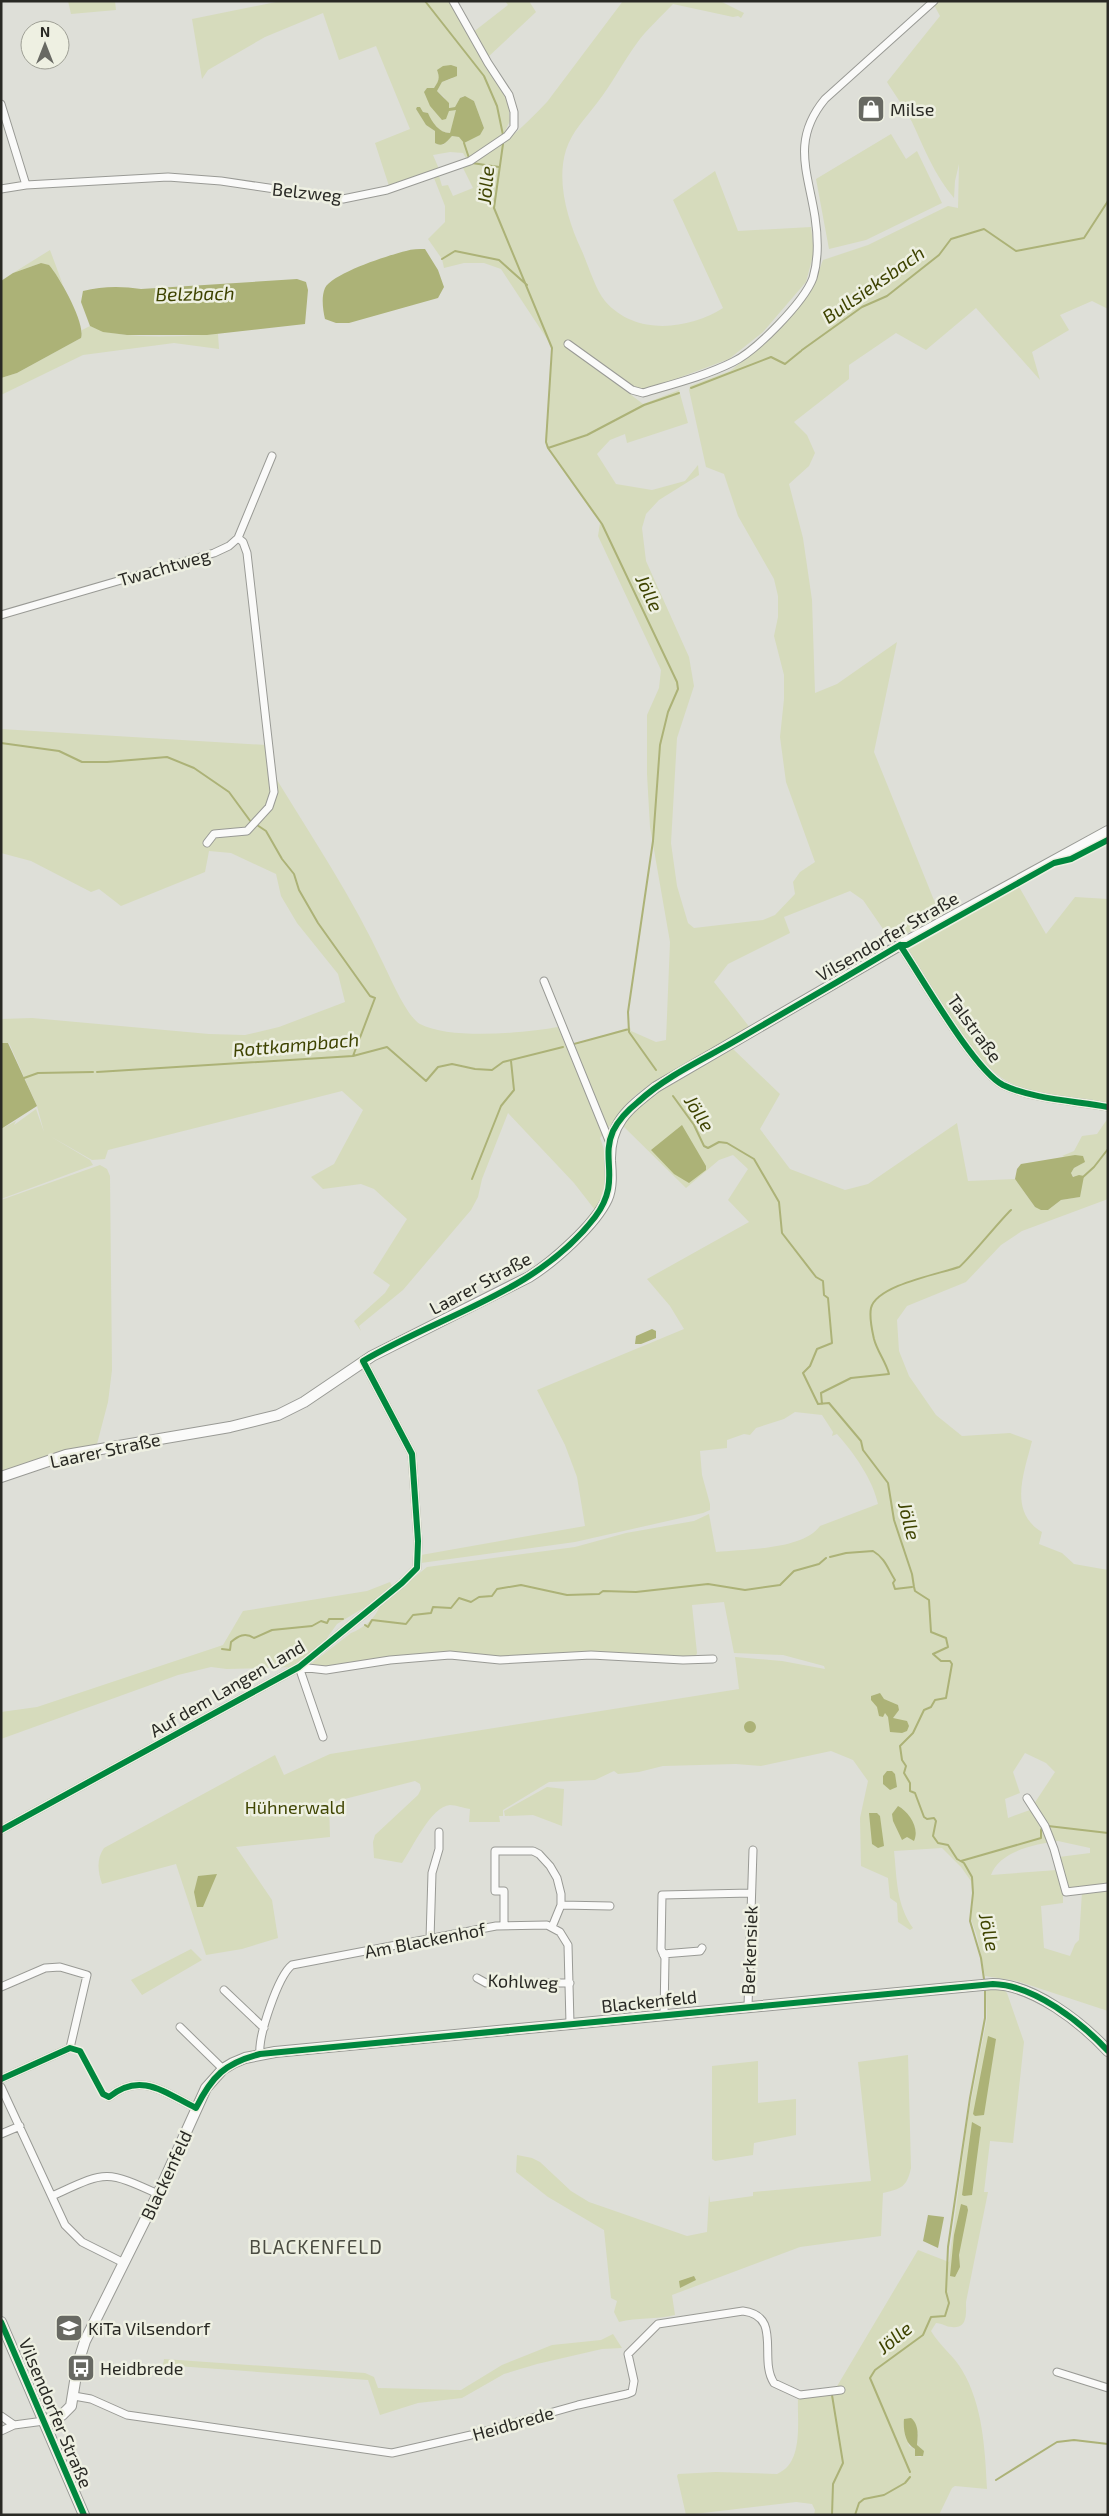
<svg xmlns="http://www.w3.org/2000/svg" width="1109" height="2516" viewBox="0 0 1109 2516" font-family="'Exo 2',sans-serif">
  <style>
    .green { fill: #d6dbbc; fill-rule: evenodd }
    .water { fill: #acb277 }
    .lines { fill: none; stroke-linecap: round; stroke-linejoin: round }
    .stream { stroke: #acb277; stroke-width: 2 }
    .street-casing { stroke: #999a95; stroke-width: 9 }
    .secondary-casing { stroke: #999a95; stroke-width: 12 }
    .street { stroke: #fafaf9; stroke-width: 7 }
    .secondary { stroke: #fafaf9; stroke-width: 10 }
    .cycleway-casing { stroke: #eef0e2; stroke-width: 9 }
    .cycleway { stroke: #00873e; stroke-width: 6 }
    .labels { text-anchor: middle; dominant-baseline: central; stroke-width: 5; stroke-linejoin: round; paint-order: stroke }
    .poi-label { font-size: 18px; fill: #292924; stroke: #eef0e2; text-anchor: start }
    .street-label { font-size: 18px; fill: #292924; stroke: #eef0e2 }
    .park-label { font-size: 18px; fill: #414604; stroke: #eef0e2 }
    .water-label { font-size: 19px; font-style: italic; fill: #3e4300; stroke: #eef0e2 }
    .neighbourhood-label { font-size: 19px; letter-spacing: 1px; fill: #4b4c42; stroke: #eef0e2 }
  </style>
  <rect width="100%" height="100%" fill="#dedfd8"/>
  <path class="green" d="M68,1H115L116,10L71,14Z
    M281,1H449L508,99L510,121L503,135L491,146L467,160L463,153L450,152L433,155L439,169L389,186L375,143L410,129L376,46L339,60L323,13L265,37L208,70L202,79L192,19ZM437,70L453,78L442,82L437,91L444,97L449,108L455,107L460,98L464,96L474,101L484,128L459,137L452,136L443,145L435,139V131L426,125L416,109L420,107L423,112L428,113C432,122 439,133 450,133L457,109L448,111L434,88L440,79Z
    M505,1H529L536,12L487,58L472,33L508,5Z
    M623,1H720L744,13L741,18L738,16L733,17L673,4C661,17 647,29 637,43C623,62 612,84 597,103C585,119 572,131 566,150C556,182 568,221 581,249C588,264 595,289 605,301C635,336 688,330 723,308L673,200L715,171L738,231L811,227L814,252L806,282L763,332L729,359L657,386L642,389L635,387L567,340L571,349L643,404L679,390L688,423L627,443L625,434L610,440L597,454L616,484L652,490L685,481L698,465L699,475L659,500L646,514L642,528L646,561L689,657L694,686L677,738L671,843L677,886L688,923L694,928L763,920L775,915L795,894L793,882L800,872L815,862L786,782L780,737L784,699V675L774,636L778,617V596L774,579L738,516L724,474L706,467L689,390L690,386L730,371L768,341L813,286L823,260L868,245L948,206L958,208L959,164L955,181L954,198C935,176 924,148 912,122C905,108 895,95 887,82L940,16L934,5L939,1H1108V309L1092,301L1060,315L1069,330L1032,352L1040,380L976,308L926,350L896,333L849,365V379L794,422L807,435L815,453L809,466L789,484L803,538L812,600L815,693L837,684L897,642L874,752L940,915L892,942L863,900L850,891L784,917L790,933L728,964L714,982L751,1029L682,1065L642,1090L630,1100L600,1138C609,1159 608,1191 595,1210L574,1183L508,1113L482,1179L478,1197L471,1210L403,1290L359,1326L361,1331L354,1321L385,1293L390,1285L373,1273L407,1219L374,1189L361,1184L323,1189L311,1177L334,1164L363,1110L342,1091L108,1150L105,1159L92,1160L50,1136L90,1160L93,1165L1,1199V1129L16,1121L14,1125L36,1109L44,1132L37,1106L9,1043H1V1019L32,1018L209,1034L245,1035L279,1027L345,1002L338,974L297,923L281,896L276,874L231,853L209,851L205,872L121,906L99,889L91,892L31,861L1,853V729L266,745L272,781L277,780C314,840 353,899 383,963C390,977 407,1017 420,1024C450,1040 525,1033 558,1027L581,1081L591,1092L573,1046L630,1027L631,1031L656,1042L666,1040L670,942L650,827L647,774V715L659,688L661,670L598,536L600,523L547,448L545,442L553,348L501,269L484,263H464L444,268L442,259L428,239L445,222V206L434,178L439,176L442,186L448,185L453,196L473,188L462,166C497,153 522,128 547,102Z
    M891,134L906,159L917,151L942,203L866,240L829,249L816,179Z
    M50,250L63,285L53,270L41,263L13,273Z
    M90,326C121,341 183,336 218,334L219,349L174,343L83,355L1,395V378L17,373L81,338L82,330Z
    M1018,885L1046,934L1075,897L1108,899V1104C1075,1099 1037,1098 1007,1081C972,1062 929,983 906,948L953,924Z
    M733,1049L780,1094L760,1129L790,1169L845,1190L868,1184L957,1123L968,1181L1015,1179L1035,1207L1048,1210L1061,1200L1080,1197V1186L1071,1173L1074,1168L1081,1164L1075,1155L1068,1158L1062,1156L1074,1151L1082,1136L1097,1134L1108,1118V1199L1022,1231L1001,1245L966,1282L907,1306L897,1320L899,1351L909,1376L936,1415L962,1436L1010,1433L1032,1441C1024,1473 1008,1512 1042,1532L1039,1544L1062,1553L1074,1564L1108,1570V2011L1017,1981L985,1976L977,1936L971,1919L973,1901L971,1881L961,1867L942,1848L894,1851C897,1879 896,1904 913,1928L910,1930L898,1922L897,1903L890,1898L888,1878L861,1866L860,1818L868,1781L853,1760L831,1751L761,1766L736,1764L663,1766L639,1772L618,1774L614,1771L595,1780L549,1782L503,1810V1816H499L500,1822H469L470,1809C463,1808 456,1805 450,1805C431,1806 412,1849 402,1863L374,1858L373,1842L375,1835L418,1795L421,1789L420,1784L415,1781L329,1803L330,1837L236,1847L272,1900L278,1938L242,1949L206,1955L176,1864L102,1884C98,1872 96,1859 104,1848L275,1755L284,1775L330,1754L739,1689L735,1657L782,1661L825,1669L824,1666L783,1655L734,1653L724,1602L692,1605L697,1653L695,1658L600,1653L516,1659L450,1654L325,1667L308,1666L351,1633C364,1628 376,1618 380,1605L427,1567L575,1547L626,1533L694,1521L709,1514L716,1552C744,1549 803,1550 820,1526L878,1504C873,1480 854,1453 837,1434L832,1436L833,1432L822,1415L795,1412L784,1419L756,1428L750,1435L744,1434L727,1440V1448L700,1451L702,1475L710,1504V1510L703,1513L575,1542L421,1563V1555L585,1526L577,1477L565,1445L537,1390L684,1329L670,1306L647,1279L749,1222L728,1200L748,1169L733,1155L719,1160L686,1188L621,1124L643,1101L685,1074ZM1025,1753L1046,1763L1055,1772L1030,1810L1008,1818L1005,1799L1020,1793L1013,1772ZM1058,1841L1090,1848V1853L1059,1857L1057,1870L991,1875C999,1851 1036,1844 1058,1841ZM1063,1892H1082L1079,1940L1075,1944L1070,1956L1044,1948L1041,1906L1063,1903Z
    M100,1165L107,1169L110,1176L112,1370L108,1402L97,1444L74,1449L1,1472V1200Z
    M390,1582L392,1586L375,1601L337,1624L322,1645L295,1667L227,1669L211,1667L178,1675L1,1739V1712L37,1707L223,1645L243,1611L367,1591Z
    M547,1787L564,1789L562,1826L533,1815L505,1816L504,1811Z
    M191,1949L202,1960L142,1995L131,1980Z
    M1003,1989L1007,1993L1024,2042L1013,2143L990,2141L984,2192H988L966,2302C966,2313 968,2329 952,2327C946,2327 942,2323 936,2323L931,2331C940,2346 954,2356 962,2370C983,2405 985,2450 987,2489L955,2486L952,2488L939,2515H814L815,2510L812,2504L796,2502L686,2515L677,2476L678,2474L716,2472L777,2474C804,2463 797,2422 798,2398L843,2393L836,2388L918,2250L949,2262L968,2117L987,2018L986,1990ZM904,2423L918,2433L917,2446L921,2457L915,2456V2449L909,2446Z
    M908,2055L911,2168C907,2187 901,2189 883,2193L881,2236L800,2247L672,2295L675,2315C655,2320 638,2317 619,2322L614,2312L617,2301L611,2298L604,2230L548,2197L516,2172L517,2155L532,2158L540,2162L571,2191L589,2202L687,2236L707,2232L709,2195L710,2202L753,2196V2192L871,2181L858,2062Z
    M758,2061V2103L796,2099V2135L754,2143L753,2155L715,2161L712,2159V2066Z
    M613,2334L622,2348L602,2349L537,2364L504,2374L462,2398L418,2403L380,2415L368,2380L163,2365L164,2359L365,2373L374,2377L378,2388L461,2390L502,2365L552,2345L601,2340Z"/>
  <path class="water" d="M451,65L457,67V76L442,82L437,91L449,103V108L455,107L460,98L465,96L474,101L484,128L480,135L464,143L459,137L452,136C447,141 443,148 435,143V131L426,125L416,109L417,107H420L423,112L428,113C432,122 439,133 450,133L456,110L449,111L446,119L442,120L430,106L424,92L427,88H434C439,81 440,78 437,70L443,66Z
    M425,249L438,270L444,287L438,298L349,323H336L325,319C323,310 321,297 325,288C333,273 389,255 406,251C412,249 419,249 425,249Z
    M41,263L49,265C59,276 86,324 81,338L17,373L1,378V281L13,273Z
    M297,279L306,282L308,290L305,324L207,335H127L103,332L90,326L81,302L83,291C102,286 122,286 141,289Z
    M1,1043H8L37,1106L1,1129Z
    M682,1125L706,1166V1170L689,1183L674,1174L651,1150Z
    M1075,1155L1083,1156L1085,1162L1074,1168L1071,1173L1073,1177L1079,1175L1084,1176L1080,1197L1061,1200L1048,1210H1041L1035,1207L1015,1179L1017,1169L1021,1164Z
    M652,1329L656,1331V1338L641,1344H635L636,1336Z
    M880,1693L884,1699L898,1705L899,1710L893,1718L907,1721L909,1726L907,1731L902,1733L890,1732L888,1717L885,1713L883,1717L879,1716L877,1707L871,1700V1696Z
    M744 1727a6 6 0 1 1 12 0a6 6 0 1 1-12 0Z
    M892,1771L895,1774L897,1787L890,1790L883,1784V1776L887,1771Z
    M898,1806C909,1812 920,1828 914,1841L907,1837L902,1840L893,1821L892,1814Z
    M869,1813H877L880,1816L884,1846L878,1848L872,1844Z
    M217,1874L203,1907H197L194,1892L198,1876Z
    M988,2036L996,2039L984,2115L975,2116L973,2114Z
    M972,2122L981,2127L972,2195L964,2196L962,2195Z
    M961,2204L967,2206L968,2210L959,2255L960,2267L955,2277L950,2276L954,2235Z
    M928,2215L944,2217L938,2248L923,2241Z
    M694,2276L696,2280L680,2288L679,2281Z
    M911,2418C919,2424 918,2436 917,2445L924,2451L923,2456H915V2449C905,2444 903,2429 904,2419Z"/>
  <g class="lines">
    <path class="stream" d="M425,1L484,76L497,106L503,135
      M464,143L469,158
      M503,144L494,208L552,348L546,442L548,448L602,524L677,682L678,689L668,712L660,745L653,841L628,1012L629,1032L656,1070
      M472,163L499,167
      M442,259L455,251L499,260L527,285
      M802,350L862,307L887,296L939,255L951,239L984,229L1016,251L1084,238L1108,201
      M691,388L771,357L785,364L801,351
      M548,448L587,435L644,405L679,393
      M1,743L59,751L82,762H107L167,757L194,768L229,792L251,822
      M257,825L266,831L282,859L294,874L299,890L318,923L370,996L375,998L353,1056
      M574,1044L629,1029
      M97,1072L353,1056L387,1047L426,1081L438,1067L452,1064L475,1069L492,1070L503,1062L563,1047
      M24,1078L38,1073L93,1072
      M673,1096L694,1125L704,1146L708,1148L719,1142L727,1143L754,1159L779,1202L782,1233L816,1277L823,1281L824,1295L828,1298L832,1343L817,1349L810,1366L803,1373L818,1404L829,1403L861,1441L863,1450L888,1483L894,1520L912,1574L914,1587L915,1591L929,1600L931,1632L946,1638L948,1647L933,1654L941,1661H950L952,1664L946,1698L935,1700L931,1707L924,1710L913,1733L900,1746L902,1760L906,1766L904,1773L910,1783V1791L915,1793L924,1817L927,1819L934,1818L936,1821L933,1836L938,1843L948,1845L957,1859L964,1863L972,1877L973,1893L970,1921L981,1958L984,1979
      M1083,1177L1094,1167L1108,1149
      M472,1179L501,1106L514,1090L511,1061
      M822,1404L821,1393L851,1378L889,1374C886,1362 877,1351 874,1339C872,1330 869,1318 871,1308C877,1285 939,1274 959,1267C964,1265 1001,1219 1011,1210
      M830,1557L846,1553L873,1551C885,1558 888,1569 895,1580L893,1583L895,1589L912,1587
      M365,1625L368,1627L372,1620L406,1624L413,1615L431,1613L433,1607L451,1608L459,1598L471,1602L479,1597L492,1596L497,1589L521,1585L567,1595L599,1594L603,1591L636,1592L708,1584L745,1590L780,1585L794,1571L819,1564L826,1558
      M222,1649L230,1650L231,1642C238,1636 245,1632 254,1638L272,1630L312,1626L321,1621L327,1623L329,1619H343
      M1048,1826L1108,1833
      M961,1861L1041,1838V1830L1043,1826
      M910,2472L870,2378L875,2370L923,2335L931,2317L945,2316L949,2303L946,2292L948,2247L970,2098L985,2018V1991
      M996,2480L1057,2442L1074,2440L1108,2444
      M832,2515L833,2484L843,2463L832,2395
      M855,2515L859,2503L864,2499L884,2495L905,2483L910,2477"/>
    <g class="street-casing">
      <path id="street" d="M1,104L26,185
        M1,189L26,185L168,177L221,181L343,199L387,190L470,161L507,136L514,127V112L509,95L488,63L453,1
        M568,344L632,390L643,393C673,384 705,376 733,362C756,351 804,302 813,278C819,258 818,237 815,217C808,172 791,140 825,99L934,1
        M1,615L214,553L229,546L238,538L272,456
        M207,843L214,834L247,831L269,807L274,792L247,553L243,542L238,538
        M900,945C921,976 974,1070 1003,1085C1032,1099 1076,1101 1108,1107
        M544,981L610,1143
        M299,1667L326,1670L390,1660L450,1655L500,1660L591,1655L683,1660L713,1659
        M299,1667L323,1737
        M1027,1798L1045,1826L1054,1849L1066,1892L1108,1887
        M1,1830L299,1667L402,1583L417,1568L418,1541L412,1454L363,1361
        M561,1905L610,1906
        M504,1925V1891H495V1851H533L539,1854L550,1866L557,1878L561,1894V1905L552,1927
        M430,1939L432,1873L439,1849V1832
        M663,1954L700,1951L702,1948
        M477,1978L486,1983H570
        M1,1987L45,1968L60,1967L87,1975L70,2048L1,2079
        M224,1990L264,2028
        M748,2006L753,1850
        M664,2015L665,1958L661,1949L662,1895L751,1893
        M180,2027L223,2069
        M260,2054C258,2036 278,1976 292,1965L496,1926L547,1925L560,1932L568,1945L570,2024
        M1,2087L65,2225L82,2242L124,2263
        M109,2097C141,2071 165,2093 196,2108
        M1,2134L20,2126
        M52,2196C105,2172 104,2169 158,2194
        M1057,2372L1108,2388
        M74,2396L91,2399L127,2415L392,2453L471,2435L578,2405L627,2394L632,2392L634,2381L628,2354L658,2324L743,2311C783,2316 758,2359 774,2383L800,2395L841,2390
        M1,2416L14,2425
        M1,2431L14,2425L44,2421"/>
    </g>
    <g class="secondary-casing">
      <path id="secondary" d="M1,1477L66,1455L230,1427L278,1415L304,1402L372,1356L529,1277C553,1262 595,1225 607,1199C612,1188 611,1173 610,1161C609,1123 628,1109 656,1087L900,945L1108,831
        M1,2322L84,2515
        M44,2421L62,2415L71,2406L78,2363L85,2341L158,2194L206,2088L223,2069L233,2063L245,2058L275,2052L993,1984C1034,1985 1081,2022 1108,2051"/>
    </g>
    <use href="#street" class="street"/>
    <use href="#secondary" class="secondary"/>
    <g class="cycleway-casing">
      <path id="cycleway" d="M900,945C921,976 974,1070 1003,1085C1032,1099 1076,1101 1108,1107
        M1,1830L299,1667L402,1583L417,1568L418,1541L412,1454L363,1361C441,1315 538,1292 595,1217C622,1181 600,1160 613,1131C619,1119 628,1110 638,1102C666,1076 704,1059 737,1040C791,1009 846,977 900,945H907L1054,863L1071,859L1108,840
        M1,2079L70,2048L80,2051L103,2094L109,2097C141,2071 165,2093 196,2108C212,2076 225,2063 260,2054L993,1984C1034,1985 1081,2022 1108,2051
        M1,2322L84,2515"/>
    </g>
    <use href="#cycleway" class="cycleway"/>
  </g>
  <defs>
    <g id="shop-square" transform="scale(1.4375)"><rect x="-9" y="-9" width="18" height="18" rx="4" fill="#686963" stroke="#eef0e2"/><path d="M-5-2.5h2.3a2.7 3.5 0 0 1 5.4 0H5L5.5 6h-11ZM-1.5-2.5h3a1.5 2.3 0 0 0-3 0Z" fill="#fff"/></g>
    <g id="school-square" transform="scale(1.4375)"><rect x="-9" y="-9" width="18" height="18" rx="4" fill="#686963" stroke="#eef0e2"/><path d="M0-5L7-2L0 1L-7-2ZM-4 1L0 2.5L4 1V4Q0 6-4 4Z" fill="#fff"/></g>
    <g id="bus-square" transform="scale(1.4375)"><rect x="-9" y="-9" width="18" height="18" rx="4" fill="#686963" stroke="#eef0e2"/><path d="M-5-6H5V4H4V6H2V4H-2V6H-4V4H-5ZM-3.5-4V0h7V-4ZM-3.5 1.2v1.5H-2V1.2ZM2 1.2v1.5H3.5V1.2Z" fill="#fff"/></g>
  </defs>
  <g fill-rule="evenodd">
    <use href="#shop-square" x="871" y="109"/>
    <use href="#school-square" x="69" y="2328"/>
    <use href="#bus-square" x="81" y="2368"/>
  </g>
  <g class="labels">
    <g class="poi-label">
      <text x="890" y="109">Milse</text>
      <text x="88" y="2328">KiTa Vilsendorf</text>
      <text x="100" y="2368">Heidbrede</text>
    </g>
    <g class="street-label">
      <text transform="translate(307 192) rotate(6)">Belzweg</text>
      <text transform="translate(164 567) rotate(-16)">Twachtweg</text>
      <text transform="translate(887 936) rotate(-30)">Vilsendorfer Straße</text>
      <text transform="translate(975 1028) rotate(54)">Talstraße</text>
      <text transform="translate(480 1283) rotate(-28)">Laarer Straße</text>
      <text transform="translate(105 1450) rotate(-12)">Laarer Straße</text>
      <text transform="translate(227 1688) rotate(-30)">Auf dem Langen Land</text>
      <text transform="translate(425 1940) rotate(-11)">Am Blackenhof</text>
      <text transform="translate(749 1950) rotate(-88)">Berkensiek</text>
      <text transform="translate(523 1981) rotate(2)">Kohlweg</text>
      <text transform="translate(649 2001) rotate(-6)">Blackenfeld</text>
      <text transform="translate(166 2175) rotate(-65)">Blackenfeld</text>
      <text transform="translate(56 2413) rotate(67)">Vilsendorfer Straße</text>
      <text transform="translate(513 2423) rotate(-16)">Heidbrede</text>
    </g>
    <g class="park-label">
      <text x="295" y="1807">Hühnerwald</text>
    </g>
    <g class="water-label">
      <text transform="translate(485 185) rotate(-85)">Jölle</text>
      <text transform="translate(873 284) rotate(-35)">Bullsieksbach</text>
      <text transform="translate(195 293) rotate(-1)">Belzbach</text>
      <text transform="translate(650 593) rotate(65)">Jölle</text>
      <text transform="translate(296 1044) rotate(-5)">Rottkampbach</text>
      <text transform="translate(700 1113) rotate(58)">Jölle</text>
      <text transform="translate(910 1521) rotate(76)">Jölle</text>
      <text transform="translate(990 1932) rotate(78)">Jölle</text>
      <text transform="translate(894 2337) rotate(-39)">Jölle</text>
    </g>
    <g class="neighbourhood-label">
      <text x="316" y="2246">BLACKENFELD</text>
    </g>
  </g>
  <rect width="1109" height="2516" fill="none" stroke="#292924" stroke-width="5"/>
  <g transform="translate(45 45)"><circle r="24" fill="#eef0e2" stroke="#9fa096"/>
  <path d="M0-4L9 19L0 12L-9 19Z" fill="#686963"/>
  <text y="-8" font-size="14" font-weight="bold" text-anchor="middle" fill="#292924">N</text>
  </g>
</svg>
